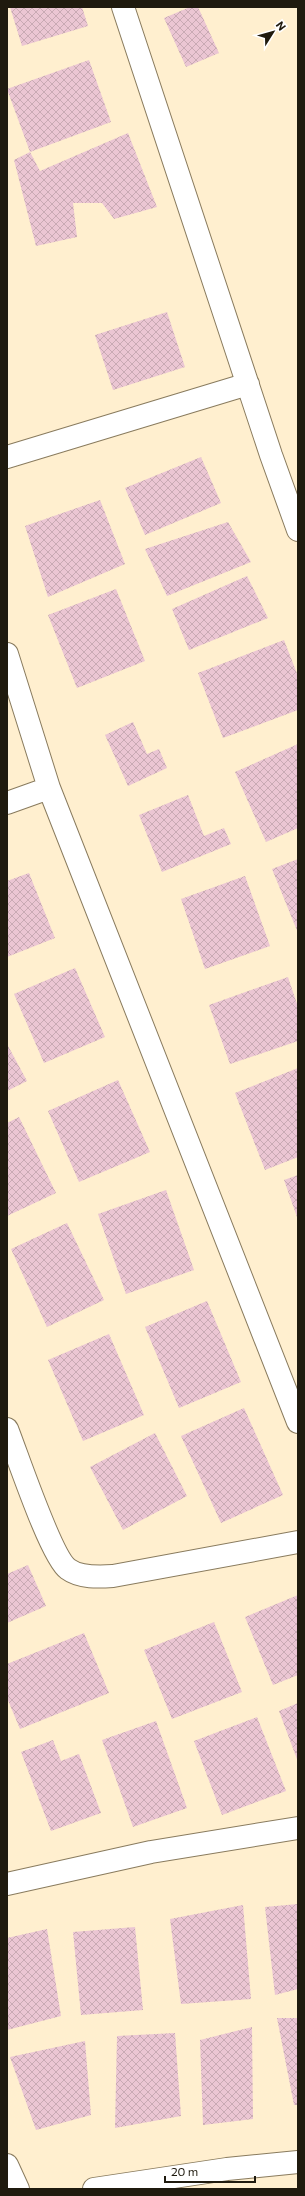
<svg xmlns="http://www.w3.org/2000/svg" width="305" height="2196" viewBox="0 0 305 2196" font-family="Commissioner,sans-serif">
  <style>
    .building { fill: url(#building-cross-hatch) }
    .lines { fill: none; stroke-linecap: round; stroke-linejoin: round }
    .minor-casing { stroke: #897b5e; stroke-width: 24 }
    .major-casing { stroke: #897b5e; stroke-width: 24 }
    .minor { stroke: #fff; stroke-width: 22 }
    .major { stroke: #fff; stroke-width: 22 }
  </style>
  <defs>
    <pattern id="building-cross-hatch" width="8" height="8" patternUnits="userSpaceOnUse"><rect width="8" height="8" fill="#ebc6d3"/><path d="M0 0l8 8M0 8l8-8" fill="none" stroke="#c9aab4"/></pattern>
  </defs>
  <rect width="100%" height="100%" fill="#ffefcf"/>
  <path class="building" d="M10,7H82L88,26L22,46Z
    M190,7H198L219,53L186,67L164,18Z
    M89,60L111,122L30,152L40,171L128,133L157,207L114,219L102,203H73L77,237L36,246L14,160L30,152L7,89Z
    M167,312L185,367L113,390L95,335Z
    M201,457L221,503L145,535L125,488Z
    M100,500L125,564L48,597L25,526Z
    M228,522L251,562L167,596L145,549Z
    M247,576L268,618L189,650L172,609Z
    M116,589L145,661L77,688L48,615Z
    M284,640L298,676V710L223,738L198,673Z
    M133,722L147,754L159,749L167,768L128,786L105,735Z
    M298,744V828L266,842L235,772Z
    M188,795L204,836L224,828L231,844L162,872L139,815Z
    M298,859V933L272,869Z
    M29,873L55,938L7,957V881Z
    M245,876L270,946L205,969L181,899Z
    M75,968L105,1037L44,1063L14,994Z
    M288,977L298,1007V1041L230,1064L209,1005Z
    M7,1044L27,1081L7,1091Z
    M298,1068V1157L265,1170L235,1093Z
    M118,1080L150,1152L79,1182L48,1111Z
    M19,1117L56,1193L7,1216V1123Z
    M298,1175V1220L284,1180Z
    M166,1190L194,1270L126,1294L98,1214Z
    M67,1223L104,1300L47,1327L11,1249Z
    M207,1301L241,1382L179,1408L145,1327Z
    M109,1334L144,1415L83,1441L48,1360Z
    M244,1408L283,1495L221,1523L181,1436Z
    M155,1433L187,1496L123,1530L90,1467Z
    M28,1565L46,1606L7,1623V1574Z
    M298,1595V1675L273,1685L245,1617Z
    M214,1622L242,1692L172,1719L144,1650Z
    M84,1633L109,1693L20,1729L7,1698V1664Z
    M298,1703V1762L279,1711Z
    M257,1717L286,1791L222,1815L194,1741Z
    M156,1721L187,1808L133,1827L102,1740Z
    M53,1740L61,1761L79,1754L101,1813L51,1831L21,1752Z
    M298,1904V1989L275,1995L265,1907Z
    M243,1905L251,1999L181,2004L170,1919Z
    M135,1927L143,2010L81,2015L73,1932Z
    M47,1929L61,2016L7,2030V1938Z
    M277,2018H298V2105H294Z
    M252,2027L253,2119L203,2125L200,2040Z
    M175,2033L181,2116L115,2128L117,2036Z
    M85,2041L91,2115L36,2130L10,2057Z"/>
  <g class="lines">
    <g class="minor-casing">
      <path id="minor" d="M123,7L271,455L298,530
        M7,457L248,384
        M7,654L49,788L298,1422
        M7,803L49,788
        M7,1429C17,1454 51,1557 68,1569C80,1578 99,1577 113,1576L298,1542
        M7,1884L151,1852L298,1828
        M94,2189L227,2169L298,2162"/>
    </g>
    <g class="major-casing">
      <path id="major" d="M7,2165L18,2189"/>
    </g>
    <use href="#minor" class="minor"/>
    <use href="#major" class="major"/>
  </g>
  <rect width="305" height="2196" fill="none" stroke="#1f1a0e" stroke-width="16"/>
  <g transform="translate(273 32) rotate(53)" stroke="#ffffff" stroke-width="3" paint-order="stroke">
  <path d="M0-3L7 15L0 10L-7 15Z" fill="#1f1a0e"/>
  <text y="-6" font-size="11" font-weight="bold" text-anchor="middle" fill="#1f1a0e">N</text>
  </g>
  <path d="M165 2176v6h90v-6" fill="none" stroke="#1f1a0e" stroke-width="2"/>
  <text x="171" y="2176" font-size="12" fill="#1f1a0e" stroke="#ffffff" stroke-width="3" paint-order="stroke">20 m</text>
</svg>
